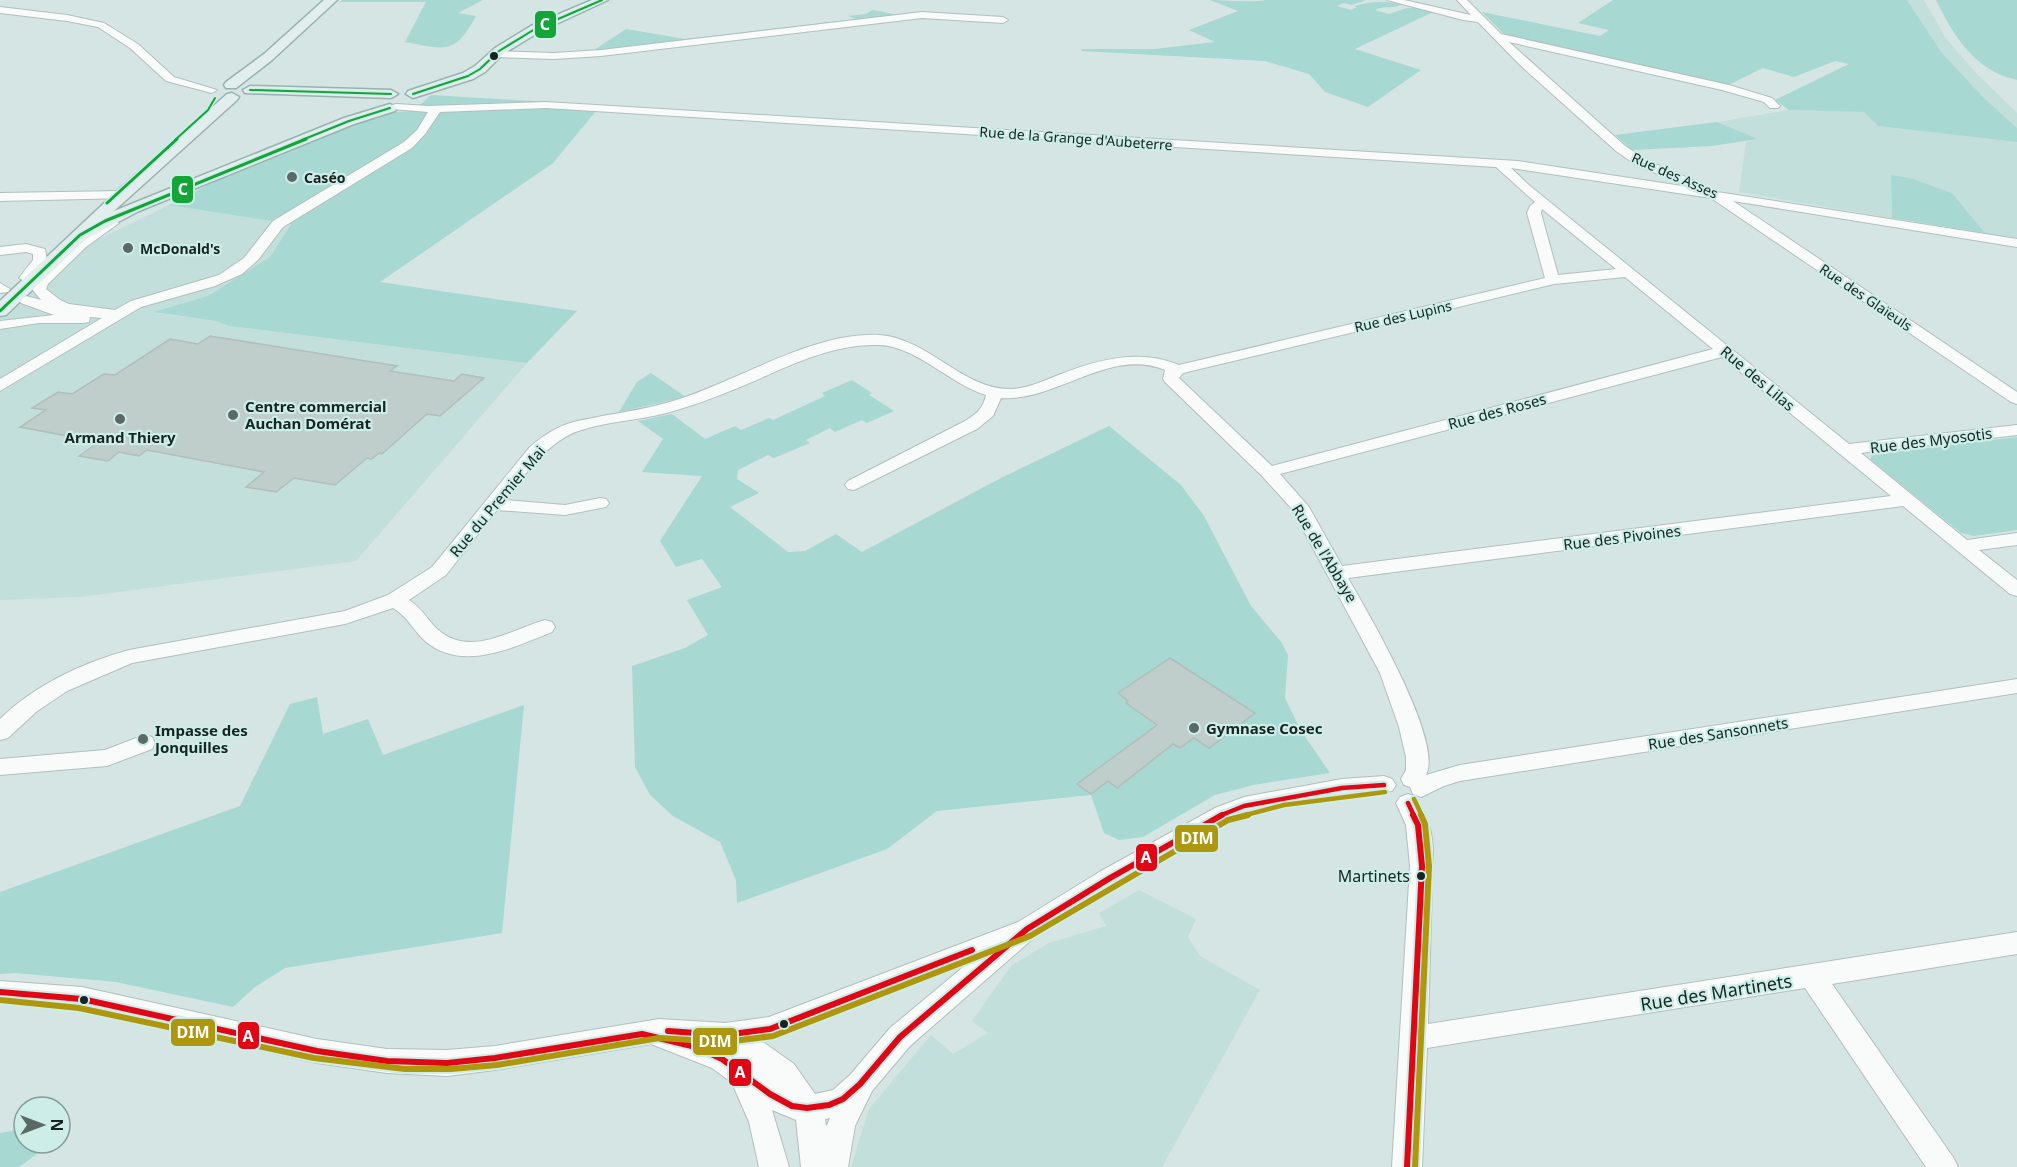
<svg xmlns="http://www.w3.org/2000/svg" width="2017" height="1167" viewBox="0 0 2017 1167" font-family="'Noto Sans',sans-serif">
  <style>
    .built { fill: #c2dfdb }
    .green { fill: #a7d8d2 }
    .building { fill: #bfcdcb; stroke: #b1bebc; stroke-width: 1.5 }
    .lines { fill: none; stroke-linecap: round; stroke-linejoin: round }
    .minor-casing { stroke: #b2bfbd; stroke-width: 2 }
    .major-casing { stroke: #98b2af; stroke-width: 3 }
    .minor { fill: #f9fbfb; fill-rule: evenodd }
    .major { fill: #e2eeed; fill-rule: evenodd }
    .bus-1-far1-casing { stroke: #ccede8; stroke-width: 9 }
    .bus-1-casing { stroke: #ccede8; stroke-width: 10 }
    .bus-2-far1-casing { stroke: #ccede8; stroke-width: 9 }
    .bus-2-casing { stroke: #ccede8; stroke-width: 10 }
    .bus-3-far1-casing { stroke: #ccede8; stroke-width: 4.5 }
    .bus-3-casing { stroke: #ccede8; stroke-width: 6 }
    .bus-1-far1 { stroke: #e10616; stroke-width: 4.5 }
    .bus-1 { stroke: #e10616; stroke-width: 6 }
    .bus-2-far1 { stroke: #ae970c; stroke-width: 4.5 }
    .bus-2 { stroke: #ae970c; stroke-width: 6 }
    .bus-3-far1 { stroke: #13a538; stroke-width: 2 }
    .bus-3 { stroke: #13a538; stroke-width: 3 }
    .bus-dot { fill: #182422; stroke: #ccede8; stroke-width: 2 }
    .poi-dot { fill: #5a6866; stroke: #ccede8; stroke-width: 2 }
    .labels { text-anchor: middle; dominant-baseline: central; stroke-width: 4.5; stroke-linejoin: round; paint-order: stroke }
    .far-street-label { font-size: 14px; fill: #182422; stroke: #ccede8 }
    .far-poi-label { font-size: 14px; font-weight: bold; fill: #182422; stroke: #ccede8; text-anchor: start }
    .street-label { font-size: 15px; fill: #182422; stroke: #ccede8 }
    .poi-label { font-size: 15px; font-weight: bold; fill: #182422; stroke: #ccede8; text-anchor: start }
    .near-bus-label { font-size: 16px; fill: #182422; stroke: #ccede8; text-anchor: end }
    .near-street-label { font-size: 18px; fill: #182422; stroke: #ccede8 }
    .line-badge { stroke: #ccede8; stroke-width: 2 }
    .badge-label { font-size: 16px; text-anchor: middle; font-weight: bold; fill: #fff }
  </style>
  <rect width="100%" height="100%" fill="#d4e5e3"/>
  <path class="built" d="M1907,0H1924L1945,37L1975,72L2017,113V128L1982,96L1942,53Z
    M1789,110L1864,112L1878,126L2017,142V238L1985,233L1952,193L1891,175L1892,218L1739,192L1746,142L1757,139L1718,122Z
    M169,205L291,223L270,257L208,296L156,313L216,321L229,326L527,363L356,561L80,597L0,600V310L16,308L87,245Z
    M1139,890L1196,919L1188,937L1200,956L1260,990L1162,1167H851L869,1109L931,1035L953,1054L988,1033L972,1021L1011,966L1049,943L1106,926L1099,913Z"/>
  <path class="green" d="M342,0H483L458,13L476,16C454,56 446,49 405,42L426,2H340Z
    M1210,0C1224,0 1254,3 1265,0H1366L1352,5L1343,3L1337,6L1351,10L1357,7L1354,6C1371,2 1385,0 1401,5C1392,9 1384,5 1375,10L1389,14C1413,6 1407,6 1433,12L1355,49L1421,70L1368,107L1325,92L1309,74L1265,61L1081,51L1082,49H1155L1215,42L1189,30L1238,11Z
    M1613,0H1907L1942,53L1982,96L2017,128V142L1878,126L1864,112L1789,110L1775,100L1849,64L1835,61L1794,77L1763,68L1726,86L1505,35L1482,12L1600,36L1609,30L1578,23Z
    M1936,0H2017V80C1975,71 1953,35 1936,0Z
    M873,10L903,16L591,52L626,29L685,39L856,19L848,16L866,14Z
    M431,95L601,105L553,163L380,282L577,311L527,363L229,326L216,321L154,312L208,296L270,257L291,224L169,205L221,178L362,120L394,112L413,111Z
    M1717,122L1758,139L1712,146L1632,150L1615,135Z
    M1891,175L1910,178L1952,193L1985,233L1892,218Z
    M651,373L686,397L619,412L637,382Z
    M852,380L872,393L869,395L894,411L867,423L862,420L835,432L830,428L806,440L810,443L774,458L768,455L738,470L737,479L759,493L730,507L788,552L805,551L836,534L862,552L999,479L1109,426L1181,485L1204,516L1251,606L1282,643L1288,655L1285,698L1301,731L1330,773L1253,785L1215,795L1143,837L1119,840L1104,833L1091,795L937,811L887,849L737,903L736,880L720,842L673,816L650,795L635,767L632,666L685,648L708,635L687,600L722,587L702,559L676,567L660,541L702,476L642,472L663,439L638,421L672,414L705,439L735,426L741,430L769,418L773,420L825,396L822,393Z
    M2017,437V530L1974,536L1961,533L1871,460V455Z
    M317,697L323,734L368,719L383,755L524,705L502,933L285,968L255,987L233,1007L116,982L16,973L0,974V892L240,806L290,704Z
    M24,1129V1143H36L37,1154L19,1167H0V1133Z"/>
  <path class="building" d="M210,336L397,366L390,371L454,381L462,374L484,378L440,416L427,414L382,454L379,453L372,459L367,458L335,485L294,478L276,492L246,487L264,472L147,450L139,456L119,452L108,461L79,456L99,442L20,427L46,410L32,408L58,392L72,394L104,374L115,375L170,339L198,344Z
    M1170,658L1255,713L1209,748L1194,738L1180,748L1173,744L1117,788L1108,781L1091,794L1077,784L1157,725L1126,703L1128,701L1118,693Z"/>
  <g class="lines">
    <g class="minor-casing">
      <path id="minor" d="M1387,0H1404L1471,15L1457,0H1467L1501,34L1729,85L1772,98L1780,106L1778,108H1770L1764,102L1722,90L1509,42L1624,145L1644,159L1695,181L1697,184L1692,188L2017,239V247L1733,201L2017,392V404L2011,402L1711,198L1511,168L1530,186L1849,444L2017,425V435L1861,453L1967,540L2017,533V545L1979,550L2017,580V596L2010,594L1903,506L1348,578C1367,611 1444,741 1426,775L1460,765L2017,679V693L1460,781L1444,786L1421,797L1413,794L1410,787L1404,785L1401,779L1406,770V757L1399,727L1380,673L1292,509L1262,476L1165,382L1163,379L1165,370C1109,347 1057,402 1001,398L993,416L977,429L854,490L848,489L845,485L848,481L965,421C976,414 983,409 986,395C950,384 916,346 879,345C832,343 787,367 745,385C716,397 688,408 658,415C632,421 593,423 569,435C541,450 525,475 505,500L565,505L600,498L606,499L609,503L606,507L565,515L497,510L446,575L409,600C424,609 429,624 442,633C475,656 512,629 545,620L552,622L555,627L552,632C514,647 462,673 425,641C413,630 408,617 393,608L345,624L132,663L67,691L36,712L8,738L0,740V719C35,685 82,663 129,650L345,611L388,595L432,567L529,448C540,438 553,429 567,424C578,420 591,419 602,416C626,412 650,408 673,401C737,382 813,331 880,335C930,339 963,391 1013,389C1030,388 1045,380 1061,374C1099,359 1140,349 1179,365L1545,278L1527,213L1530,206L1535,202L1496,167L546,108L440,112L425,134L412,148L283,227L258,260L242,274L215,286L141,307L0,391V379L102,318L90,317L89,322L84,323H39L0,329V321L54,315L21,303L19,300L26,296L41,300L32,289C40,266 87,234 107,220L112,219L119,223L86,247L48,284L46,289L60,300L69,304L115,310L131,301L219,275L244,258L273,221L404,142L417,130L428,112L392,109V105L396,104L428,106L546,102L1518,161L1689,187L1636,165L1616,151L1521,66L1478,22L1463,20ZM1542,209L1616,269L1558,275L1541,213ZM1625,277L1713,349L1272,466L1179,378L1183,373L1554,284ZM1722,357L1891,496L1342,566L1309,507L1280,474Z
        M0,7L67,15L104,23L138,44L174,77L217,90L212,93L166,81L130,48L98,27L67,21L0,13Z
        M922,12L1003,17L1008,20L1003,23L922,18L601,56L554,59L496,57L491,54L496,51L554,53L601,50Z
        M122,191L127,192L128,195L127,198L0,201V193Z
        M26,244L45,249L47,260L31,281L26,282L19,278L33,260V254L26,252L0,255V247Z
        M0,283L10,289L8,292L0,293Z
        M144,735L152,737L155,743L152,749L107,766L0,775V759L105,750Z
        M1384,776L1392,779L1396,785L1392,791L1342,797L1247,814L1231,820L1119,885L1036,936L910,1046L872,1091L855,1126L848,1167H801L796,1120L772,1110L789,1167H759L749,1122L732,1083L712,1068L651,1044L495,1070L447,1076L387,1073L317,1063L82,1011L0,1003V981L82,987L317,1039L387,1049L447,1050L495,1046L659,1019L725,1023L769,1017L1018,922L1101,871L1215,808L1244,797L1342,779ZM968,963L890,1028L850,1075L833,1090L815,1094L794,1064L763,1042ZM830,1118L827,1125L826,1126L825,1119Z
        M1408,794L1416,797C1426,814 1432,829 1433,849L1428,1024L2017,932V954L1832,984L1953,1157L1958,1167H1926L1805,988L1427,1048L1422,1167H1392L1410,866L1406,825L1396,803L1400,797Z"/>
    </g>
    <g class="major-casing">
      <path id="major" d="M324,0H337L272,60L236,88H226L224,85L226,82L264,54Z
        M592,0H608L539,32L503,54L485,72L473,79L413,98L406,94L408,91L463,73L475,66L495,48L531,26Z
        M250,86L391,90L398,94L391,98L245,93L243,90Z
        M232,93L239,97L237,100L114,211L344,118L390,104L397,108L395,111L354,124L139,211L86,239L6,315L0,316V301L116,192L227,94Z"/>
    </g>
    <use href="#minor" class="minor"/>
    <use href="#major" class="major"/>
    <g class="bus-1-far1-casing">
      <path id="bus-1-far1" d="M1408,803L1414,816
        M1219,816L1244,806L1342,788L1384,785"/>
    </g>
    <g class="bus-1-casing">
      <path id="bus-1" d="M0,992L82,999L317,1051L387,1061L447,1063L495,1058L642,1034L696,1047L722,1059L770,1094L792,1106L807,1108L829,1105L843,1099L860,1084L900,1037L1027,929L1110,878L1222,815
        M668,1031L725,1035L770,1029L972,950
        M1407,1167L1422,866L1418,825L1413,815"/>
    </g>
    <g class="bus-2-far1-casing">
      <path id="bus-2-far1" d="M1414,799L1422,816
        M1242,816L1284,805L1385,792"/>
    </g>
    <g class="bus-2-casing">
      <path id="bus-2" d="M0,1000L79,1008L314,1058L405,1069H451L497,1065L659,1038L725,1042L773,1036L1030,936L1228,820L1248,815
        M1415,1167L1429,866L1425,824L1421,815"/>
    </g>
    <g class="bus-3-far1-casing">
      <path id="bus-3-far1" d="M250,90L391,94
        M413,94L468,76L480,69L499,51L535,29L602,0
        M175,140L208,110L215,98
        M302,140L349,121L390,108"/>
    </g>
    <g class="bus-3-casing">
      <path id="bus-3" d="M107,203L177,139
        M0,311L80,235L105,221L306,139"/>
    </g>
    <use href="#bus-1-far1" class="bus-1-far1"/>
    <use href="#bus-1" class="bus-1"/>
    <use href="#bus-2-far1" class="bus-2-far1"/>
    <use href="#bus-2" class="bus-2"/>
    <use href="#bus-3-far1" class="bus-3-far1"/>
    <use href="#bus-3" class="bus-3"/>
  </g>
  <g class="bus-dot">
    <circle cx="494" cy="56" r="5"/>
    <circle cx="1421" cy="876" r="5"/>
    <circle cx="84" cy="1000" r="5"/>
    <circle cx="784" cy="1024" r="5"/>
  </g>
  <g class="poi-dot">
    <circle cx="292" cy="177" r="6"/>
    <circle cx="128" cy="248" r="6"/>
    <circle cx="233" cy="415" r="6"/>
    <circle cx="120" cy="419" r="6"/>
    <circle cx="1194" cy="728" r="6"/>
    <circle cx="143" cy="739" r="6"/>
  </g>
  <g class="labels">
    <g class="far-street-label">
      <text transform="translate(1076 138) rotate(4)">Rue de la Grange d'Aubeterre</text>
      <text transform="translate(1675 175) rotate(24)">Rue des Asses</text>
      <text transform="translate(1866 297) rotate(34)">Rue des Glaïeuls</text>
      <text transform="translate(1403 316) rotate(-13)">Rue des Lupins</text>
    </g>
    <g class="far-poi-label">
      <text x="304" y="177">Caséo</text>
      <text x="140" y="248">McDonald's</text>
    </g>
    <g class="street-label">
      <text transform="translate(1758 378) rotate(40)">Rue des Lilas</text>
      <text transform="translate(1497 411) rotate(-15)">Rue des Roses</text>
      <text transform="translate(1931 440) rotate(-7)">Rue des Myosotis</text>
      <text transform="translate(497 501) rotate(-50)">Rue du Premier Mai</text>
      <text transform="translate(1622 537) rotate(-7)">Rue des Pivoines</text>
      <text transform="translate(1325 553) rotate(59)">Rue de l'Abbaye</text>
      <text transform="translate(1718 733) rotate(-9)">Rue des Sansonnets</text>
    </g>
    <g class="poi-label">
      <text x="245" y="406">Centre commercial<tspan x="245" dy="17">Auchan Domérat</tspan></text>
      <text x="120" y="437" text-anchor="middle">Armand Thiery</text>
      <text x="1206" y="728">Gymnase Cosec</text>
      <text x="155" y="730">Impasse des<tspan x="155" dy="17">Jonquilles</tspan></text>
    </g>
    <g class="near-bus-label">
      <text x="1410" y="876">Martinets</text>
    </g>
    <g class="near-street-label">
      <text transform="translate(1716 992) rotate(-9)">Rue des Martinets</text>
    </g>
  </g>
  <g class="line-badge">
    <rect x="534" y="10" width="23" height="29" rx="6" fill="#13a538"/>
    <rect x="171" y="175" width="23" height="29" rx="6" fill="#13a538"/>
    <rect x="1174" y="824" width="45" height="29" rx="6" fill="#ae970c"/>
    <rect x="1135" y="843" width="23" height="29" rx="6" fill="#e10616"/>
    <rect x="170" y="1018" width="46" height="29" rx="6" fill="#ae970c"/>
    <rect x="237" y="1021" width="23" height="29" rx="6" fill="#e10616"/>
    <rect x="692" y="1027" width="46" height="29" rx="6" fill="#ae970c"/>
    <rect x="728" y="1058" width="24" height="29" rx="6" fill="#e10616"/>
  </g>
  <g class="badge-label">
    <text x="545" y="30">C</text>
    <text x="183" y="195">C</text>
    <text x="1197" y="844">DIM</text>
    <text x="1146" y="863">A</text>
    <text x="193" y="1038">DIM</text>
    <text x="248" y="1042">A</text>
    <text x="715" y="1047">DIM</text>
    <text x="740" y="1078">A</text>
  </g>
  <g transform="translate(42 1125) rotate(90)"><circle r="28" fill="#ccede8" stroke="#849d99" stroke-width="1.5"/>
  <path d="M0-4.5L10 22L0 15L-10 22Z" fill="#5a6866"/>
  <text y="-9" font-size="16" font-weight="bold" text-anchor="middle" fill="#182422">N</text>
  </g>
</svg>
